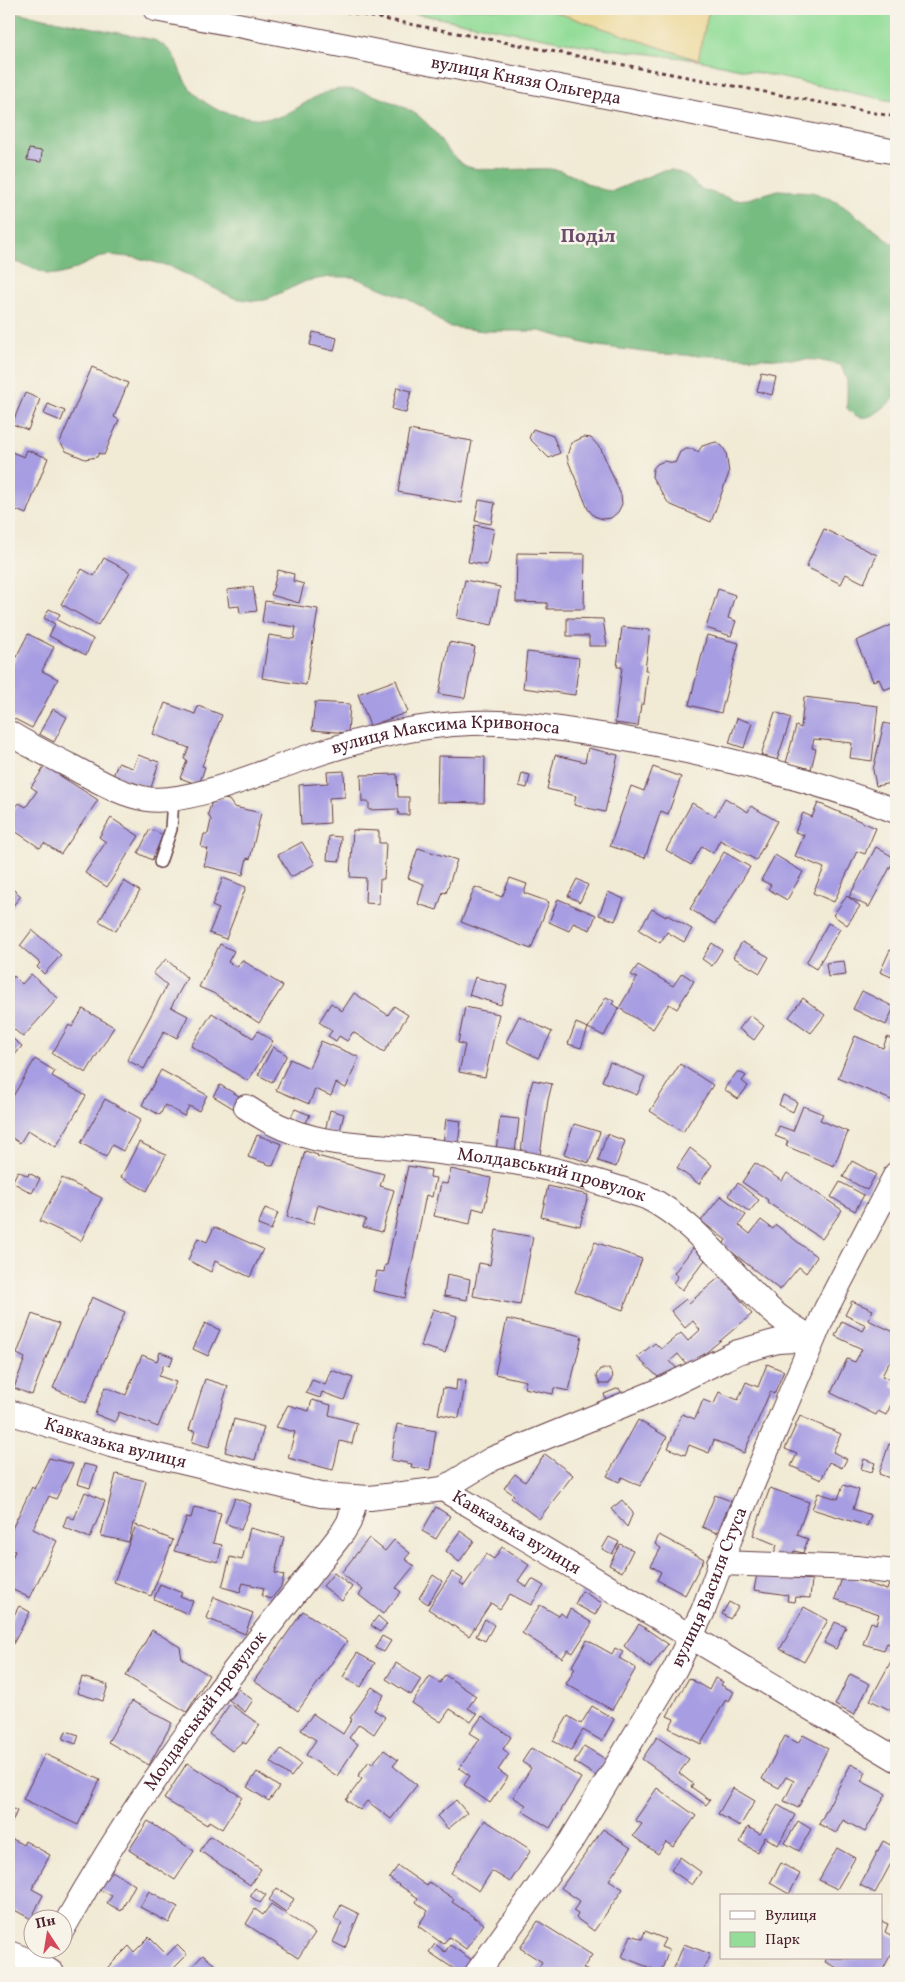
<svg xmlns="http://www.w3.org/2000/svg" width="905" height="1982" viewBox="0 0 905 1982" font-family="Vollkorn,serif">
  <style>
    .green { fill: #93dd98; stroke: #6e7e62 }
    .forest { fill: #76bc80; stroke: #606e56 }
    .sand { fill: #eeda9e; stroke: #9c7c64 }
    .building { fill: #a79de2 }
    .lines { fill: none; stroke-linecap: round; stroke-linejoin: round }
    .lane-casing { stroke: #633d44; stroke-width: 14 }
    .street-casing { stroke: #633d44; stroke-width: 26 }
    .path { stroke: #633d44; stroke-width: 3; stroke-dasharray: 4 4; stroke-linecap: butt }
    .lane { stroke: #fff; stroke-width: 11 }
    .street { stroke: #fff; stroke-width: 24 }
    .labels { text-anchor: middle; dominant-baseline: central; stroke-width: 5; stroke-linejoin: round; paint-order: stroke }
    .street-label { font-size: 18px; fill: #4a1f2b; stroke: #f7f3e8 }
    .neighbourhood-label { font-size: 19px; font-weight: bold; fill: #6b4b6b; stroke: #f7f3e8 }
  </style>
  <rect width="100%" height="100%" fill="#f7f3e8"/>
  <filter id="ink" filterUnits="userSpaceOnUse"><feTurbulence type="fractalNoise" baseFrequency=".02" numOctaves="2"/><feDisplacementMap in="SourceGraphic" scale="10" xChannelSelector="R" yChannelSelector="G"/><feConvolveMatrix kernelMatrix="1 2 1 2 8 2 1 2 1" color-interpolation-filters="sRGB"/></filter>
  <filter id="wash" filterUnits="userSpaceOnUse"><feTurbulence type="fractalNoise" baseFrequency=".0096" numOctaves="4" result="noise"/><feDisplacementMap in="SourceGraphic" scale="20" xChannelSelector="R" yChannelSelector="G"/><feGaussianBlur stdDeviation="1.12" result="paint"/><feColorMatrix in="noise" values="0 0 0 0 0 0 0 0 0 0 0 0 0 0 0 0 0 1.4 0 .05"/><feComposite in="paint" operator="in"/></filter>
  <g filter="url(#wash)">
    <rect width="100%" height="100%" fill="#f1ead5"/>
    <path class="green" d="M391,9H546L697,60L709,9H896V102L698,60L587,46Z"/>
    <path class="forest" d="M9,11L154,40C182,54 173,65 189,87C195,96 208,105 218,110C233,116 267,122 282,116C307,105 324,84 355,90C373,94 407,106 421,118C438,132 444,152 464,165C475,173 531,168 550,169C573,170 590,191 613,191L661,171L673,170L685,175L701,189L735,200L748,199L778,190L812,192L829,198L843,206L896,246V397C880,410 865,429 847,408V381L841,365L817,360L659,354L591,345L540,331H485L451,327L442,323L423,307L404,297L353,277H330L306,281L265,300L254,301L234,298L169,266L138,258L110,255L102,256L68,272L56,275L47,274L20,263L9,261Z"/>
    <path class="sand" d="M546,9H709L698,60Z"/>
    <g id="blocks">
      <path class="building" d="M29,149L42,151L41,162L27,160Z
        M313,332L337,338L334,351L310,345Z
        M92,367L128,383L114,417L119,420L104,455L99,453L97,457L85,459L66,451L60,442Z
        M762,374L776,377L772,395L757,391Z
        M397,387L411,391L406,413L392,409Z
        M25,393L40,399L28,430L12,424Z
        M48,404L65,411L61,421L44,414Z
        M533,429L553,436L560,453L549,458L529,438Z
        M409,430L472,441L461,503L398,492Z
        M584,437L591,438L601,449L621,495L622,504L618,512L611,518L603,519L594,516L588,509L569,463L567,456L571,443Z
        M716,442L722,446L726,452L729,473L711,522L669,504L652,477L653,469L657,464L664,461L675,463L680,452L686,449H693L698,452L702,446Z
        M27,450L48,458L26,514L9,507V451L24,457Z
        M479,500L495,503L491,524L475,521Z
        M475,525L494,529L487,565L468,562Z
        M824,529L877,555L864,583L846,574L841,584L806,567Z
        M517,553L585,554L584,609H547V603L516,602Z
        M104,558L130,572L98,625L61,604L82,569L94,576Z
        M278,570L294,574L293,581L304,584L299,603L271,595Z
        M465,580L500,587L492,625L457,618Z
        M253,587L257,611L240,613L239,606L229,607L227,590Z
        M718,589L735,595L728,618L736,621L731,636L706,628Z
        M265,601L318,609L306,685L262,678L269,635L294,639L296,627L262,622Z
        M49,609L60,614L57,620L93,639L86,655L49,636L55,624L44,618Z
        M567,618L603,619L607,646H589V636H567Z
        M894,624L896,631V685L884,690L879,679L873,681L856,641Z
        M622,627L650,630L645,670H648L644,704H641L638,726L615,723L622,667H617Z
        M28,634L54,647L42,671L58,679L32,728L9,716V671Z
        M707,635L739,643L721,713L689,705Z
        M449,642L475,647L465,698L439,694Z
        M527,652L579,658L575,695L523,688Z
        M396,680L408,712L370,726L358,694Z
        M804,697L878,706L872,761L850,758L852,743L814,739L812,748L816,749L811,769L786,763L796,726L801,728Z
        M315,702L350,704L348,733L312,730Z
        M165,703L195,714L198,706L222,715L202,766L205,767L199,785L180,778L187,761L184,759L189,748L153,734Z
        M53,709L67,717L54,742L39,734Z
        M775,712L791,718L777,760L761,755Z
        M737,718L752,723L744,748L729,743Z
        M893,721L896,722V782L876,786L873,770L884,723L892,725Z
        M588,748L618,755L605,812L574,805L576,796L547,789L555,755L585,762Z
        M138,755L159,762L151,788L113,776L118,763L133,768Z
        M438,756L485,757L484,803L437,802Z
        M45,766L98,800L61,854L44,843L40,848L9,827V818L19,803L26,807L37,791L31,787Z
        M653,767L681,777L668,814L661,811L645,858L610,846L631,786L644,791Z
        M344,771L345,797L329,798L330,823L301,825L299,785L328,783L327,772Z
        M522,773L530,775L527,788L519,786Z
        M397,774L398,797H409V815H399L398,809L369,810V802H362L361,775Z
        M220,798L229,800L234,807L261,813L250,859L247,858L243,875L204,866L208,849L201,847L204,834H208L211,820L208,814L211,804Z
        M725,798L748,812L751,806L777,821L756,860L720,840L713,853L702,846L691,865L666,850L692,803L715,816Z
        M818,803L876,828L865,854L857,851L834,902L813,893L824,868L795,856L804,835L795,832L803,813L812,817Z
        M111,818L139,836L107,887L85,873L106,842L99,837Z
        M150,829L163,835L152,860L138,853Z
        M353,830L379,831V843H386L384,879H380L379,904L365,903L366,878L350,877Z
        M329,836L341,837L340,861L327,860Z
        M302,842L315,864L291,877L278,855Z
        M876,847L895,858L869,907L849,897Z
        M418,848L457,860L446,893L443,892L437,910L418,904L424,884L408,878Z
        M724,852L750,867L715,924L690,909Z
        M775,855L803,872L787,900L768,889L771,885L761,880Z
        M223,878L246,887L226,939L209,933L219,909L212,906Z
        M510,878L527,884L524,893L549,902L531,949L461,922L475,887L502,897Z
        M577,879L588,885L580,902L568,896Z
        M124,881L140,891L116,931L99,921Z
        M9,886L21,896L10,909L9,908Z
        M608,892L624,899L615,921L599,915Z
        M847,896L860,906L847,925L833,915Z
        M558,899L596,915L590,930L573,923L569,931L549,922Z
        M652,909L666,917L667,915L692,929L684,942L667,932L660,943L639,930Z
        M828,923L840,929L816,969L806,963Z
        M32,930L61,955L44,974L37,967L40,963L20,946Z
        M742,942L769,957L760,973L733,957Z
        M712,943L722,950L712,966L702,959Z
        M220,944L234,951L228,962L237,967L242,960L283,986L259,1023L213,993L199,987Z
        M890,950L896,953V979L880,972Z
        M166,959L187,978L171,1007L188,1016L177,1038L164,1031L144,1069L127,1060L167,985L153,973Z
        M844,961L846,975L828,977L826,963Z
        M638,965L673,986L682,973L694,981L677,1009L669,1004L653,1029L619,1008L637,978L631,975Z
        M31,974L58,998L23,1037L9,1025V983L14,976L22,984Z
        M475,977L507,986L501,1005L469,995Z
        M862,991L894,1007L886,1025L853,1009Z
        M354,993L388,1015L394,1006L408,1015L384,1052L353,1032L347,1041L339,1036L336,1041L328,1036L332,1031L319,1022L331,1003L342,1011Z
        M606,997L614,1001L612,1004L619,1008L604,1036L588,1028L581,1048L568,1044L576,1023L588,1028Z
        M803,998L825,1015L811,1033L789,1017Z
        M465,1007L499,1014L485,1077L459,1072L465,1045L458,1043Z
        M83,1009L114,1027L86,1073L52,1054L69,1025L72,1027Z
        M212,1013L253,1038L258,1031L273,1041L248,1081L191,1046Z
        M750,1015L764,1026L754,1040L739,1029Z
        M519,1016L552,1032L538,1058L506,1042Z
        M9,1036L22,1046L11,1060L9,1058Z
        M855,1036L883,1048L887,1037L896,1041V1095L894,1101L838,1078Z
        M321,1041L359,1057L346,1088L336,1083L331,1096L315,1089L309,1104L276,1090L290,1059L309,1068Z
        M273,1047L287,1055L272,1082L258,1075Z
        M35,1059L55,1071L52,1076L86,1096L56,1147L28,1130L20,1143L9,1136V1103Z
        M610,1062L645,1077L637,1095L602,1081Z
        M680,1064L713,1085L683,1132L650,1111Z
        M161,1070L207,1095L199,1111L189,1106L184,1116L165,1105L160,1115L142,1105Z
        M738,1071L746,1076L742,1081L748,1086L738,1099L724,1089Z
        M533,1080L552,1084L548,1100L540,1155L521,1152L528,1097Z
        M220,1085L241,1097L236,1110L213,1096Z
        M783,1095L797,1102L793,1112L779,1105Z
        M105,1099L141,1119L123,1151L112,1145L106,1157L81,1143Z
        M803,1106L823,1114L820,1120L848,1132L834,1166L786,1146L788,1141L775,1136L779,1126L793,1131Z
        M295,1109L310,1115L304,1126L290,1119Z
        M330,1110L344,1114L339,1135L325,1131Z
        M500,1117L519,1119L515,1153L496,1151Z
        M446,1119L461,1121L458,1145L443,1144Z
        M574,1124L600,1132L589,1163L564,1154Z
        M607,1134L625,1141L616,1167L598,1161Z
        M257,1135L282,1144L273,1166L248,1157Z
        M139,1142L166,1155L147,1191L121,1177Z
        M690,1148L712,1165L699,1184L677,1168Z
        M305,1151L318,1155L317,1156L384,1174L380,1186L394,1190L382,1232L363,1227L366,1219L318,1205L313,1224L287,1217Z
        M852,1161L876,1174L867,1190L843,1177Z
        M755,1163L782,1181L787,1173L842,1210L822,1239L767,1202L768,1200L742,1182Z
        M408,1166L431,1170L430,1177L436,1178L432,1197L426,1195L405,1298L373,1291L377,1271L384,1272L385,1265H387Z
        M451,1169L491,1178L484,1211L473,1208L470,1224L434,1216L441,1183L447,1184Z
        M18,1171L28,1176L29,1173L40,1179L32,1193L12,1182Z
        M62,1178L102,1198L81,1241L40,1221Z
        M840,1182L864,1195L855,1211L831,1197Z
        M738,1183L759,1200L749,1212L728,1195Z
        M548,1186L588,1195L580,1226L541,1217Z
        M721,1196L746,1215L739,1225L750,1234L761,1220L773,1229L776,1225L817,1257L806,1273L799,1267L780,1290L723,1245L726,1240L701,1221Z
        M265,1208L278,1213L271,1230L258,1225Z
        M214,1227L263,1249L250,1277L215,1261L211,1272L188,1260L198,1238L207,1242Z
        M496,1230L533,1237L520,1305L473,1296L479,1263L490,1265Z
        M595,1242L642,1259L623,1310L575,1292Z
        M693,1248L705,1260L682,1290L673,1283L678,1276L674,1273Z
        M447,1274L470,1279L467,1300L444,1296Z
        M721,1276L752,1314L689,1367L678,1354L670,1361L679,1371L661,1380L637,1357L655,1343L661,1349L681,1333L688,1341L700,1330L693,1321L685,1328L671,1311L686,1299L689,1303Z
        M92,1297L125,1312L86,1403L53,1388Z
        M852,1301L873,1310L868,1320L896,1333V1361L894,1365L889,1362L882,1376L893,1381L891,1386L896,1389V1394L886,1415L878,1411L876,1415L831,1393L847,1359L855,1362L862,1349L835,1336L842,1321L863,1331L866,1325L845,1315Z
        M433,1309L457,1316L445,1353L421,1346Z
        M32,1314L59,1324L32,1395L14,1388L25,1358L17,1354Z
        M507,1319L582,1336L569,1391L554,1388L553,1394L524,1388L526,1381L495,1374Z
        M205,1323L220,1330L208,1356L193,1349Z
        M160,1352L173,1357L170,1366L164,1364L159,1376L176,1382L158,1427L119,1412L115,1422L95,1414L105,1387L126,1395L142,1355L157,1361Z
        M767,1364L784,1371L774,1394L770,1392L744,1453L714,1440L709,1453L689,1445L685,1455L668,1448L682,1414L695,1419L703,1400L714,1404L719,1392L738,1400L746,1382L758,1387Z
        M600,1369H609L613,1376L609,1384H600L596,1376Z
        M331,1370L353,1378L344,1400L322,1392L320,1398L306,1393L312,1380L325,1385Z
        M205,1379L228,1386L209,1447L192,1442L195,1431L189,1430Z
        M457,1379L466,1381L459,1418L438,1414L443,1388L456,1390Z
        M619,1388L623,1396L607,1403L604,1394Z
        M312,1400L331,1405L329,1415L357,1423L352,1444L340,1441L333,1470L288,1458L295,1432L276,1427L288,1405L309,1411Z
        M800,1416L841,1434L833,1452L847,1459L842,1468L829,1462L821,1480L791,1466L797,1454L785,1449Z
        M234,1419L264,1427L255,1460L225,1452Z
        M638,1420L667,1437L640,1486L622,1477L619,1482L607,1476Z
        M397,1424L436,1431L430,1470L411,1467L412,1464L391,1460Z
        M889,1444L896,1446L895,1480L879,1474Z
        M545,1454L573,1475L539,1519L511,1498L514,1495L504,1488L515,1474L525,1482Z
        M49,1458L73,1464L56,1499L49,1496L33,1529L57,1541L30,1598L9,1588V1565L15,1551L9,1548V1535L32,1487L34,1489Z
        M864,1459L875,1463L872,1472L861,1469Z
        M84,1464L97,1467L90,1488L77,1484Z
        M116,1474L146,1481L135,1523H133L129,1542L101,1536Z
        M843,1485L859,1490L853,1509L871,1515L867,1526L812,1509L818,1493L838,1499Z
        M770,1488L809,1502L797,1535L808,1539L803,1553L794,1551L792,1557L773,1556L777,1545L753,1535Z
        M85,1492L105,1501L90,1538L63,1527L67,1516L74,1519Z
        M715,1495L731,1501L717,1533L702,1527Z
        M235,1498L251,1504L241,1530L225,1523Z
        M622,1500L633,1513L627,1527L611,1509Z
        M194,1507L221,1513L213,1543L222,1545L218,1562L174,1551L187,1517L191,1518Z
        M436,1507L450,1516L436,1539L422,1531Z
        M136,1525L173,1540L151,1596L114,1582Z
        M250,1528L284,1537L275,1573L284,1575L281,1587L271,1599L262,1596L264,1588L243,1583L240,1592L222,1587L230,1557L242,1560Z
        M460,1531L474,1541L459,1562L446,1551Z
        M659,1535L704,1559L685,1595L657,1580L661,1572L651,1566L661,1548L655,1544Z
        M609,1537L619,1542L612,1554L602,1549Z
        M369,1538L385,1551L394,1540L410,1553L405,1559L414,1566L396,1588L401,1592L383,1614L359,1595L363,1590L341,1573Z
        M620,1544L633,1550L622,1572L609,1565Z
        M502,1547L529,1565L518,1581L527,1587L532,1579L544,1586L531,1605L510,1594L500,1609L491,1603L469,1636L428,1609L452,1572L463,1579L460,1583L464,1586L486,1554L494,1559Z
        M334,1573L352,1587L342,1601L323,1586Z
        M757,1574L812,1580L810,1598L796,1597L795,1602L787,1601L788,1595L754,1590Z
        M433,1575L442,1581L428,1604L419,1598Z
        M843,1575L887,1590L890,1581L896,1583V1636L893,1645L887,1643L884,1650L863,1644L871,1622L876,1624L879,1614L835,1599Z
        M160,1584L182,1593L180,1596L193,1601L188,1614L154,1599Z
        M582,1591L602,1603L595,1615L575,1604Z
        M214,1597L253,1613L245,1634L206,1618Z
        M729,1602L738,1607L730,1619L722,1614Z
        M540,1605L559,1616L561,1613L566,1617L570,1609L592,1623L573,1653L568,1650L562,1658L522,1633Z
        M19,1606L30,1612L13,1644L9,1642V1624Z
        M804,1607L828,1620L804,1662L780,1649Z
        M303,1611L347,1641L298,1711L254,1681Z
        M378,1616L387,1624L380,1632L371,1625Z
        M485,1619L494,1625L485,1641L476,1636Z
        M835,1622L846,1627L836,1649L824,1643Z
        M639,1624L668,1644L650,1668L624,1646Z
        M152,1630L180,1647L182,1659L209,1675L187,1712L126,1676Z
        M382,1636L391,1641L384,1652L375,1648Z
        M587,1640L612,1654L615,1648L623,1652L619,1658L636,1668L612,1710L566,1684L575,1668L572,1666Z
        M896,1652V1713L870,1700Z
        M357,1653L375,1663L361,1687L343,1677Z
        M396,1663L421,1679L411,1695L386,1679Z
        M850,1674L870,1684L854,1715L835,1705Z
        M445,1675L476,1696L468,1708L477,1714L471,1722L450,1709L441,1722L412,1703L430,1676L440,1683Z
        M82,1677L108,1685L103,1701L77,1693Z
        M689,1678L709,1690L715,1678L723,1682L721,1685L734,1692L729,1701L726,1699L701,1744L669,1728L674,1719L667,1716Z
        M372,1687L384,1695L374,1710L385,1717L374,1734L359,1724L349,1738L358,1744L337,1776L306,1755L316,1740L301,1730L313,1714L343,1734L352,1719L350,1718Z
        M238,1689L253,1700L245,1712L229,1700Z
        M132,1701L172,1723L149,1765L108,1742Z
        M230,1704L260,1725L246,1744L242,1742L232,1751L209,1734Z
        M592,1706L614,1719L602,1741L583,1730L571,1750L553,1741L568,1716L581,1724Z
        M482,1716L511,1737L503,1749L509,1754L498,1770L508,1777L490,1803L464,1785L470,1776L459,1768L480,1739L470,1733Z
        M66,1731L79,1735L76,1744L63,1739Z
        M803,1735L828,1748L798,1808L784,1801L794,1781L786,1777L779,1788L762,1779L785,1736L798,1743Z
        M657,1737L689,1759L679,1773L693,1784L691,1787L710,1800L706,1805L642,1759Z
        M584,1746L607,1760L596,1776L574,1762Z
        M531,1748L581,1778L550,1828L522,1811L526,1805L513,1797L531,1768L522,1762Z
        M281,1749L301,1764L291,1777L271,1762Z
        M384,1750L398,1760L393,1766L417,1785L391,1819L367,1801L360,1810L346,1800L362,1779L358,1776L369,1761L372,1764Z
        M45,1754L100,1780L78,1825L23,1799Z
        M187,1763L242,1797L222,1829L209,1821L207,1825L164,1799Z
        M851,1764L866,1772L861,1781L886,1794L865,1832L843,1820L836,1833L819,1824Z
        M257,1772L279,1787L269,1801L247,1787Z
        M657,1788L696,1816L673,1847L666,1842L658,1854L633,1836L642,1824L635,1820Z
        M733,1788L755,1801L740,1826L718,1814Z
        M456,1800L467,1813L448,1829L437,1816Z
        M778,1805L795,1815L778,1845L765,1837L757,1852L740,1842L748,1827L760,1834Z
        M9,1807L17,1811L11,1824L9,1823Z
        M485,1820L531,1850L510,1882L492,1871L479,1891L451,1873Z
        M148,1821L194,1851L175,1880L129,1850Z
        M798,1821L811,1829L799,1851L785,1843Z
        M603,1829L631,1848L609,1880L623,1889L594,1931L576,1918L578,1914L573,1911L580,1901L561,1888Z
        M210,1836L261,1869L250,1885L200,1851Z
        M9,1837L23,1845L25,1841L50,1855L32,1889L43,1895L31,1919L9,1907Z
        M883,1841L896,1848V1854L875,1893L860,1885Z
        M837,1848L855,1858L837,1889L819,1880Z
        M680,1857L701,1872L692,1885L671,1870Z
        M781,1863L800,1874L789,1894L770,1883Z
        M398,1866L427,1886L429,1882L454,1899L452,1902L484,1924L466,1949L449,1937L443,1944L418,1926L428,1911L416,1902L418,1898L389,1878Z
        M110,1870L135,1885L121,1911L107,1903L112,1896L99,1889Z
        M255,1888L266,1895L260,1903L250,1896Z
        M277,1888L294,1899L286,1912L269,1900Z
        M149,1891L178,1907L169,1923L140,1907Z
        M271,1904L315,1933L298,1958L246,1924L255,1909L263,1915Z
        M341,1905L359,1914L345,1948L333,1942L342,1923L334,1919Z
        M538,1921L592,1955L583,1968L591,1973H539L536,1971L542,1962L520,1948Z
        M881,1921L888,1924L885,1932L896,1938V1945L881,1973H848L825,1962L827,1958H881Z
        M645,1931L665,1939L661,1947L669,1950L661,1972L622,1957L631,1935L642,1939Z
        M149,1937L167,1955L177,1945L187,1955L169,1973H106L104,1971L129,1946L134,1952Z
        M435,1944L445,1952L450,1945L472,1960L463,1973H460L429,1952Z
        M684,1944L710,1954L702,1973H672Z
        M203,1955L215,1965L208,1973H186Z"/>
    </g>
  </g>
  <g filter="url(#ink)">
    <use href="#blocks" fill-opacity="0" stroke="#633d44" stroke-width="1"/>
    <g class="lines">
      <g class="lane-casing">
        <path id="lane" d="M160,862L171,829L173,799"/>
      </g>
      <g class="street-casing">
        <g id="street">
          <path id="s1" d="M155,9L896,152"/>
          <path id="s2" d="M9,733C30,746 52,757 74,768C97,780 121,795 147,799C186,805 260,773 299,760C353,741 413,725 471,723C519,721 566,730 614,737C711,754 804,776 896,811"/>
          <path id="s3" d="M246,1107C301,1145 342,1143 405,1148C441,1152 478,1157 514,1162C559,1169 602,1183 646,1197C697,1222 730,1274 772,1311C784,1322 799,1330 813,1339"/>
          <path id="s4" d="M9,1412L111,1445L321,1495L370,1498L443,1489L896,1759"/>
          <path d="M443,1489L492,1459L658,1391L738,1352L778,1341L813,1339"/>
          <path d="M719,1563L856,1568L896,1572"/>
          <path id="s5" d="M62,1930C107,1850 157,1773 212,1700C254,1643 300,1588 343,1532L349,1522L356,1498"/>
          <path d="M9,1953L42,1966L52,1973"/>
          <path id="s6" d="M477,1973L571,1841L675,1669L703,1611L732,1533L826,1309L896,1174"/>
        </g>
      </g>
      <path class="path" d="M331,9L896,117"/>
      <use href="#lane" class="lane"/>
      <use href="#street" class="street"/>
    </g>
  </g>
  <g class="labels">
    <g class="street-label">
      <text stroke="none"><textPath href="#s1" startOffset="378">вулиця Князя Ольгерда</textPath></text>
      <text stroke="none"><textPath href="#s2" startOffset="462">вулиця Максима Кривоноса</textPath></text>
      <text stroke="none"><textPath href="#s3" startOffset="316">Молдавський провулок</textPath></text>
      <text stroke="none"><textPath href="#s4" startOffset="111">Кавказька вулиця</textPath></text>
      <text stroke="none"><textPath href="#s4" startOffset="531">Кавказька вулиця</textPath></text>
      <text stroke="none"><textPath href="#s6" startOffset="452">вулиця Василя Стуса</textPath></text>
      <text stroke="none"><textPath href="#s5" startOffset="262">Молдавський провулок</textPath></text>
    </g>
    <g class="neighbourhood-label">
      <text x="588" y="237">Поділ</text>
    </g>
  </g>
  <rect width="905" height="1982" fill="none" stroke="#f7f3e8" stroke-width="30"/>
  <rect x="720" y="1894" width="162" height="65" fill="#f7f3e8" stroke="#b29e9c"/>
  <rect x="730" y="1911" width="25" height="8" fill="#ffffff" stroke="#b29e9c"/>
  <text x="765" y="1920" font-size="15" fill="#4a1f2b">Вулиця</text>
  <rect x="730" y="1932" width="25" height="15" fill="#93dd98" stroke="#b29e9c"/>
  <text x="765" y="1944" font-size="15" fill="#4a1f2b">Парк</text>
  <g transform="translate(48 1934) rotate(348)"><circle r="24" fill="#f7f3e8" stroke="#b29e9c"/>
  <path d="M0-4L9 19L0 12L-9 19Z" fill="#d1495b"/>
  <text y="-8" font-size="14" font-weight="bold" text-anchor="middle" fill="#4a1f2b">Пн</text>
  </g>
</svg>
